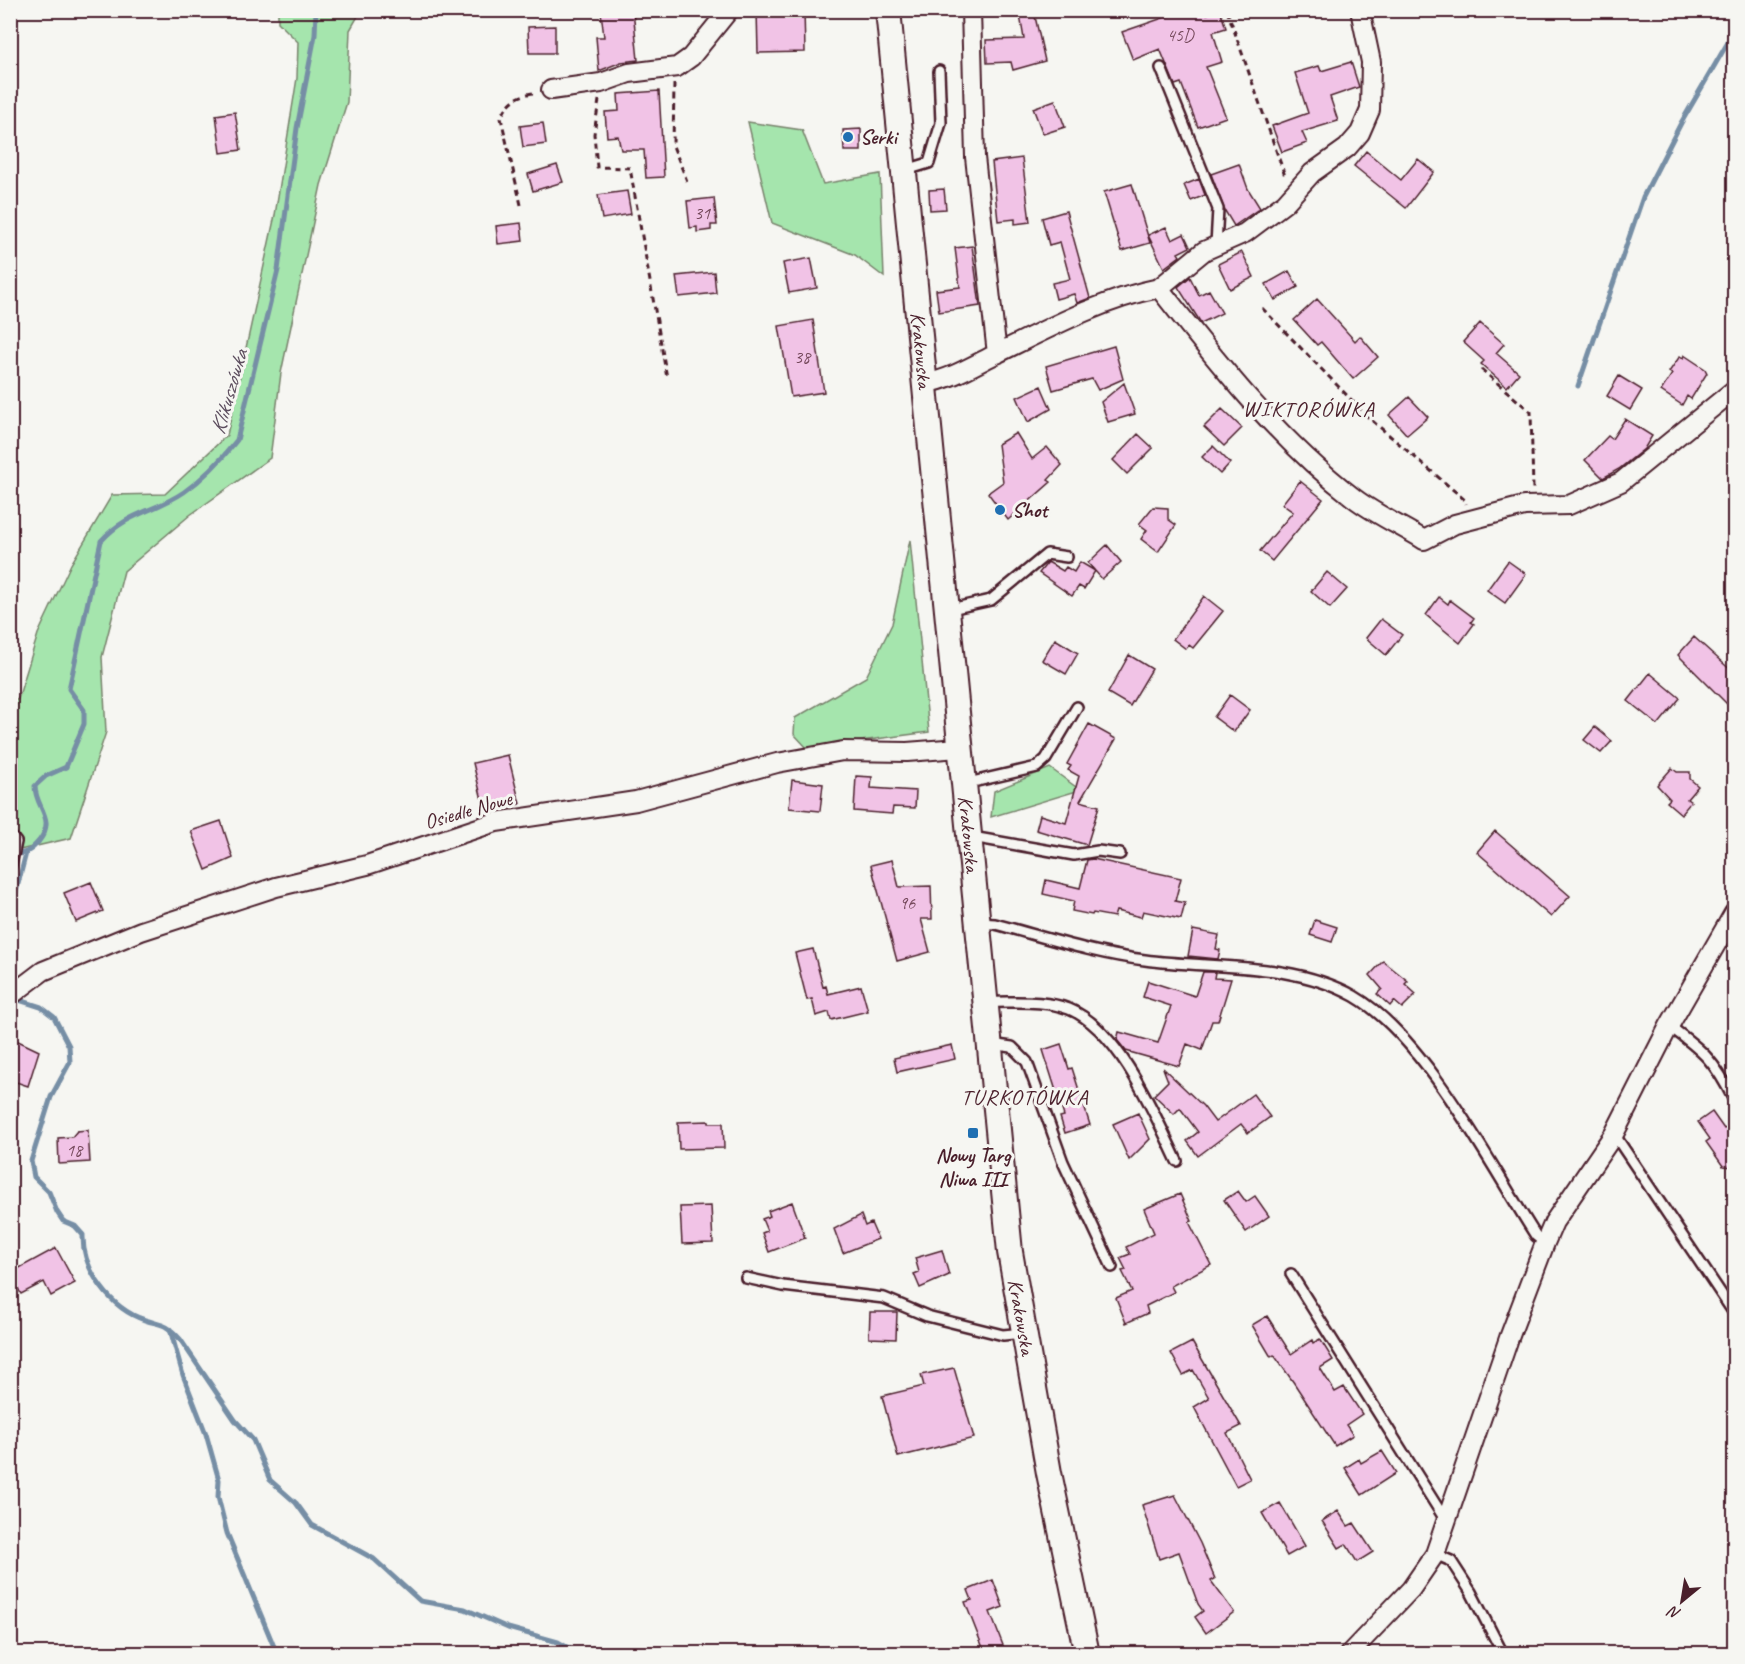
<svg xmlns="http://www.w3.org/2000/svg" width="1745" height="1664" viewBox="0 0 1745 1664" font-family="Caveat,sans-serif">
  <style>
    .green { fill: #a5e5ad; stroke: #78826c; stroke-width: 1.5 }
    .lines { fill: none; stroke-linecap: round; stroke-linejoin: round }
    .stream { stroke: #768ea5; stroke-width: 5 }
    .building { fill: #f1c3e6; stroke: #4a1f2b; stroke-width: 1.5 }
    .lane-casing { stroke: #4a1f2b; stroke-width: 14 }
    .street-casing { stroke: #4a1f2b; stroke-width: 22 }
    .secondary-casing { stroke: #4a1f2b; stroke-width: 28 }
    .path { stroke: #4a1f2b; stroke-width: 3; stroke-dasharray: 6 4.5; stroke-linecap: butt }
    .lane { stroke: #f6f6f2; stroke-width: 9 }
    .street { stroke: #f6f6f2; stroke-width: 18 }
    .secondary { stroke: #f6f6f2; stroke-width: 24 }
    .poi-dot { fill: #1f6fb2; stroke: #f6f6f2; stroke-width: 2 }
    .labels { text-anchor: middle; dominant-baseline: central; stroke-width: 6; stroke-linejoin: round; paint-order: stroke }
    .number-label { font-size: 18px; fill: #74485a }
    .poi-label { font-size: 21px; font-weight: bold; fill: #4a1f2b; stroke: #f6f6f2; text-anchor: start }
    .street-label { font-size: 21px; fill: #4a1f2b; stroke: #f6f6f2 }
    .water-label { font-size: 22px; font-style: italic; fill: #5c4d5e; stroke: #f6f6f2 }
    .neighbourhood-label { font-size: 22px; letter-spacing: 1.5px; fill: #4a1f2b; stroke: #f6f6f2 }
  </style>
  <rect width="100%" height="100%" fill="#f6f6f2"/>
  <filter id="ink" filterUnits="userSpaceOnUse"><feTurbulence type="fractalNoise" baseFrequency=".0167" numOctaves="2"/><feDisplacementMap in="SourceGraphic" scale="12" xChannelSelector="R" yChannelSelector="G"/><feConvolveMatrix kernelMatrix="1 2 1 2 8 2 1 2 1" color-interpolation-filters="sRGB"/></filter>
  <g filter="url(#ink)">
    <path class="green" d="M278,11H361L350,30L347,102L321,185L281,373L270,458L190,515L124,571L102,657L106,732L71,838L11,852L10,704L18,699L38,634L71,564L112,495L165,494L227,435L275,215L297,78L298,42L278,22Z
      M748,122L802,130L823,184L880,174L884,277L855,255L772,223Z
      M910,540L929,732L807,748L794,734L795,718L866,677L892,624Z
      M1050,768L1080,790L991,817L994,791Z"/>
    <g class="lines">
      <path class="stream" d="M1578,386L1643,197L1681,123L1734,32
        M19,854C28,853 33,848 39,841C57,818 35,808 35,786L46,776L66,767L84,724V710L69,689L101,541C127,512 155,512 184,492C204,478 222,459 237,440L278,270L297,128L315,35L316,10
        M10,915L26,853
        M13,998L41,1007L54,1017L69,1046L70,1062L51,1097L31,1161L34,1177L49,1192L57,1212L63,1221L75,1226L83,1235C82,1270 111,1309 145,1320C164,1326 165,1323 180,1339L235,1420L253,1440L270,1480L296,1503L312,1525L374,1559L420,1601L465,1609L508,1628L558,1642L578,1654
        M170,1329L183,1375L206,1434L219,1480L218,1497L227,1533L277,1654"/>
    </g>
    <path class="building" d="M633,10L638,60L621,62L599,71L596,37H604L601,12Z
      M757,10H804L805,52L758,53Z
      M1186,10H1205L1207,14L1220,10L1226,28L1213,32L1222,62L1206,67L1226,117L1198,127L1181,83L1175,85L1160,49L1133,60L1122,32Z
      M1034,12L1045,61L1013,70L1011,62L987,63L986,40L1024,39L1020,15Z
      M555,26V53H529L528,27Z
      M1351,62L1359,87L1330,97L1338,121L1302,132L1307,143L1282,152L1272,126L1308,113L1295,73L1319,66L1321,71Z
      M659,91L664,177L646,178L644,150H621L618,136L607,137L605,112L619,111L618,94Z
      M1055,100L1065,127L1043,134L1033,108Z
      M235,112L241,150L221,153L216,115Z
      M543,123L546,144L523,147L520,126Z
      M861,129V151H844L843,130Z
      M1366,151L1401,180L1418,159L1434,172L1406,208L1354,166Z
      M1022,158L1030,222L1015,224V219L998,221L992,162Z
      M1239,164L1248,189L1260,208L1234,226L1225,211L1211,174Z
      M557,165L563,182L533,191L528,174Z
      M1199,179L1205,195L1191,201L1184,185Z
      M1132,184L1150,243L1122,251L1104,192Z
      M944,189L946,209L930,210L929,190Z
      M627,191L631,214L602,219L598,195Z
      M714,198L717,225H711V230L697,232V227L690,228L687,201Z
      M1066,211L1090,298L1077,303L1074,294L1056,299L1052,283L1070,279L1060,242L1049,245L1042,218Z
      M521,223L523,241L498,244L496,226Z
      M1166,227L1172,240L1184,234L1190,247L1178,253L1180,256L1164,268L1148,235Z
      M972,246L980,306L939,312L936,290L960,287L955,248Z
      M1242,252L1254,277L1230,289L1218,264Z
      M811,258L817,288L789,293L783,263Z
      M1289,271L1298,287L1275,300L1266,284Z
      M714,272L716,293L679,297L676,276Z
      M1190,277L1199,295L1209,290L1222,313L1201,323L1178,287Z
      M1317,299L1355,341L1360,336L1378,357L1353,379L1321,342L1317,345L1294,320Z
      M813,320L824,392L791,397L779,326Z
      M1480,323L1504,344L1496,353L1519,373L1507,387L1481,364L1484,361L1463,342Z
      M1114,346L1123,379L1098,390L1092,379L1053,390L1046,366Z
      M1684,355L1705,369L1707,373L1691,399L1687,396L1682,405L1661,391L1672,374L1669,372L1680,356L1683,358Z
      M1619,376L1642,390L1630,410L1607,396Z
      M1124,383L1135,414L1108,422L1101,402Z
      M1041,386L1051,409L1028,422L1017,397Z
      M1409,397L1428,417L1407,435L1389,415Z
      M1222,409L1242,428L1224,446L1204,427Z
      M1625,419L1652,436L1644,449L1619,469L1603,478L1585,460L1608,436L1612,439Z
      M1016,433L1032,459L1047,447L1062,465L1048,480L1051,482L1008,520L988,493L1003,482L998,444Z
      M1138,434L1153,448L1127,474L1113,460Z
      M1213,446L1230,463L1220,474L1202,457Z
      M1300,481L1323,499L1272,561L1260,551L1293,512L1282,504Z
      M1153,507L1168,508V519L1176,525L1158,552L1141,539L1147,530L1139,524Z
      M1107,545L1121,562L1102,579L1095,571L1084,589L1079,586L1072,596L1039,573L1048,562L1063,571L1066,567L1074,572L1080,562L1095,571L1088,563Z
      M1508,561L1526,574L1505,603L1487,590Z
      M1327,572L1347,589L1330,608L1311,591Z
      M1204,596L1223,611L1193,648L1189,645L1186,649L1173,639Z
      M1439,597L1448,604L1450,600L1474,618L1471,622L1474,624L1460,643L1426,615Z
      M1381,619L1402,635L1386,655L1366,638Z
      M1694,637L1734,673V711L1678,655Z
      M1055,639L1078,653L1066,674L1042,660Z
      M1129,655L1152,669L1130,706L1108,693Z
      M1650,673L1680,698L1658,725L1628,701Z
      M1230,695L1250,710L1234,732L1214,717Z
      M1089,724L1116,739L1080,801L1099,806L1087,845L1036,830L1040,815L1066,823L1079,776L1068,770L1071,766L1067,764Z
      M1595,727L1612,741L1601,753L1584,740Z
      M508,755L520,804L485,812L473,763Z
      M1672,768L1677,772H1690V779L1698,786L1687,799L1691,802L1681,814L1667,802L1670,799L1657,785Z
      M856,776L872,777L871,788L916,791L915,808L893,807L892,814L854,811Z
      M792,780L823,784L820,811L789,808Z
      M221,821L233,858L206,870L191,831Z
      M1495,831L1570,896L1551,917L1477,852Z
      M1093,859L1181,878L1175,901L1185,903L1181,919L1143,911L1141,917L1116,911L1114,917L1093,913L1092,915L1072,911L1074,901L1043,894L1046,880L1080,888L1087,860Z
      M892,860L899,887L931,886L932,919H921L930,952L897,961L871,865Z
      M91,882L103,911L76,922L64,893Z
      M1315,920L1337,927L1332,942L1310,935Z
      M1193,930L1219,935L1216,949L1220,950L1218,959L1188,956Z
      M813,949L823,987L826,986L828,994L861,986L868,1011L831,1020L829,1012L816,1016L812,999L807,1000L795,953Z
      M1383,961L1408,981L1405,984L1416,994L1402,1008L1394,1001L1390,1006L1377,994L1382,989L1370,975Z
      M1203,972H1215L1214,978L1231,979L1218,1021H1212L1202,1050L1187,1044L1179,1066L1126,1051L1117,1040L1119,1032L1158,1043L1171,1006L1143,997L1148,981L1195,996Z
      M16,1040L39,1051L28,1086L10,1080V1057Z
      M1061,1044L1069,1069L1072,1068L1090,1125L1065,1133L1060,1117L1064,1116L1043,1050Z
      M952,1045L955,1059L897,1072L894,1058Z
      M1163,1068L1203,1106L1215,1122L1253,1094L1270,1117L1248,1133L1241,1124L1198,1156L1187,1141L1198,1132L1180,1108L1174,1114L1154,1095L1168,1081Z
      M1712,1112L1724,1129L1728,1126L1734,1135V1167L1723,1166L1706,1142L1710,1139L1698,1122Z
      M1138,1113L1150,1139L1129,1160L1113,1124Z
      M709,1121V1123H723L724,1148L679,1149L678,1122Z
      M88,1130L90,1162L59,1164L58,1138L72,1137L77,1131Z
      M1238,1191L1246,1202L1255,1196L1269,1216L1246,1232L1224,1200Z
      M1180,1194L1192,1221L1189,1222L1211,1265L1171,1286L1174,1292L1146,1306L1148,1313L1126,1323L1116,1298L1132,1291L1122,1271L1126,1270L1120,1258L1130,1254L1126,1247L1154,1233L1144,1209Z
      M792,1202L805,1238L769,1252L762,1233L767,1231L762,1219L770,1216L768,1211Z
      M711,1206L713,1243L682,1244L680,1207Z
      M861,1215L865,1226L871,1223L878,1239L843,1253L834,1229Z
      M56,1248L75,1283L51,1296L44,1282L21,1294L10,1273Z
      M942,1250L949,1275L920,1288L914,1274L919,1272L915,1258Z
      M870,1312H897L896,1339L869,1338Z
      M1267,1316L1291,1354L1312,1340L1313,1343L1320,1339L1333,1360L1320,1368L1335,1392L1344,1387L1362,1414L1346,1425L1353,1435L1335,1446L1294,1383L1274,1355L1271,1357L1252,1325Z
      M1192,1342L1241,1426L1227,1433L1250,1479L1236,1486L1194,1407L1209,1398L1193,1370L1183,1375L1171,1353Z
      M954,1368L974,1438L898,1457L882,1396L924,1386L921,1375Z
      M1382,1451L1396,1473L1362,1495L1345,1468L1359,1459L1361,1463Z
      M1175,1495L1200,1543L1215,1579L1211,1581L1234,1612L1206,1633L1195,1617L1203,1611L1198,1604L1179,1552L1159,1559L1142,1505Z
      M1280,1503L1305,1546L1287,1556L1262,1513Z
      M1338,1511L1348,1526L1354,1523L1373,1552L1357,1562L1346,1544L1339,1548L1322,1521Z
      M993,1580L1003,1607L990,1612L1006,1653H985L965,1602L972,1600L968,1590Z"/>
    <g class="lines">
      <g class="lane-casing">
        <path id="lane" d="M1161,68L1218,209L1216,245
          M906,170L929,163L941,123L939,71
          M946,610L991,600L1047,554L1067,557
          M964,784L1037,767L1046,759L1077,707
          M10,835L16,842L10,869
          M972,837L1074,855L1098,851L1120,854
          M978,923L995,924C1044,937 1095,954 1145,960C1213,969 1292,961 1354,996C1425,1037 1491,1166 1536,1236L1545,1243
          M986,1002C1013,1003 1043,999 1069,1009C1119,1029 1155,1115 1177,1161
          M1669,1026C1704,1051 1715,1062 1734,1100
          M990,1044L1012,1047L1027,1062L1063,1162L1112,1267
          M1614,1134L1734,1313
          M1291,1274L1446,1521
          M746,1278L783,1286L884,1298L927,1316L1003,1335L1024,1333
          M1435,1554L1451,1561L1471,1592L1503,1654"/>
      </g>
      <g class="street-casing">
        <path id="street" d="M971,10L975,157L997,354
          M551,90L601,83L629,73L677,67L691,57L729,10
          M1159,288L1204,251L1245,233L1285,203L1312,173L1347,148L1360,133L1370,110L1371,62L1360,10
          M924,384C951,379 972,366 996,354C1047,329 1103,299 1159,288C1218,363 1277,439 1354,498C1375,514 1401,526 1424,540L1455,524L1524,506L1569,505L1621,482L1734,390
          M10,996L43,971L141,931L276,887L367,865L496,822L636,801L777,763L843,751L907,752L959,748
          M1349,1654L1411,1589L1435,1554L1509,1338L1545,1243L1554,1222L1614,1134L1669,1026L1734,913"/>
      </g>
      <g class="secondary-casing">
        <g id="secondary">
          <path id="s1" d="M888,10L1010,1252L1049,1473L1087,1654"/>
        </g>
      </g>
      <path class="path" d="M1227,10L1285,176
        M674,84L673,146L687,181
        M599,100L594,134L597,167L630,168L667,378
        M521,205L501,118C508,102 516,96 533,93
        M1262,308L1369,418L1465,500L1466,504
        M1481,369L1531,412L1533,489"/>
      <use href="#lane" class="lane"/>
      <use href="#street" class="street"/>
      <use href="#secondary" class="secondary"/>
    </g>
  </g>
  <g class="poi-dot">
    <circle cx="848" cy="137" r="6"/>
    <circle cx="1000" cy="510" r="6"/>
    <rect x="967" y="1127" width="12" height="12" rx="3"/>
  </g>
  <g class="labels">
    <g class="number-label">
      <text x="1180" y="35">45D</text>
      <text x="702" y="213">31</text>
      <text x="802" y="357">38</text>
      <text x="907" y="903">96</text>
      <text x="74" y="1150">18</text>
    </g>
    <g class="poi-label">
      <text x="860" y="137">Serki</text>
      <text x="1012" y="510">Shot</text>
      <text x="973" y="1155" text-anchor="middle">Nowy Targ<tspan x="973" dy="24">Niwa III</tspan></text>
    </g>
    <g class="street-label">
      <text stroke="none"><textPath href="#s1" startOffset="342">Krakowska</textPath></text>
      <text transform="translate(468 810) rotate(-16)">Osiedle Nowe</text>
      <text stroke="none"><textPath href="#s1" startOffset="828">Krakowska</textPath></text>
      <text stroke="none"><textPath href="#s1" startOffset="1314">Krakowska</textPath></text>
    </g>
    <g class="water-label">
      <text transform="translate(229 392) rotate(-74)">Klikuszówka</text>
    </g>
    <g class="neighbourhood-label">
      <text x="1309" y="409">WIKTORÓWKA</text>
      <text x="1025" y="1097">TURKOTÓWKA</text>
    </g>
  </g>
  <rect width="1745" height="1664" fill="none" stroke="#f6f6f2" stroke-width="36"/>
  <rect x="18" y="18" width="1709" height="1628" fill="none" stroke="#4a1f2b" stroke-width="2" filter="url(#ink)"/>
  <g transform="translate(1682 1601) rotate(210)" stroke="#f6f6f2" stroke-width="4.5" paint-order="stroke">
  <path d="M0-4.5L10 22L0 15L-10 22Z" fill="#4a1f2b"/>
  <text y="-9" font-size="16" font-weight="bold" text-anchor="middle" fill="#4a1f2b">N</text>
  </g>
</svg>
